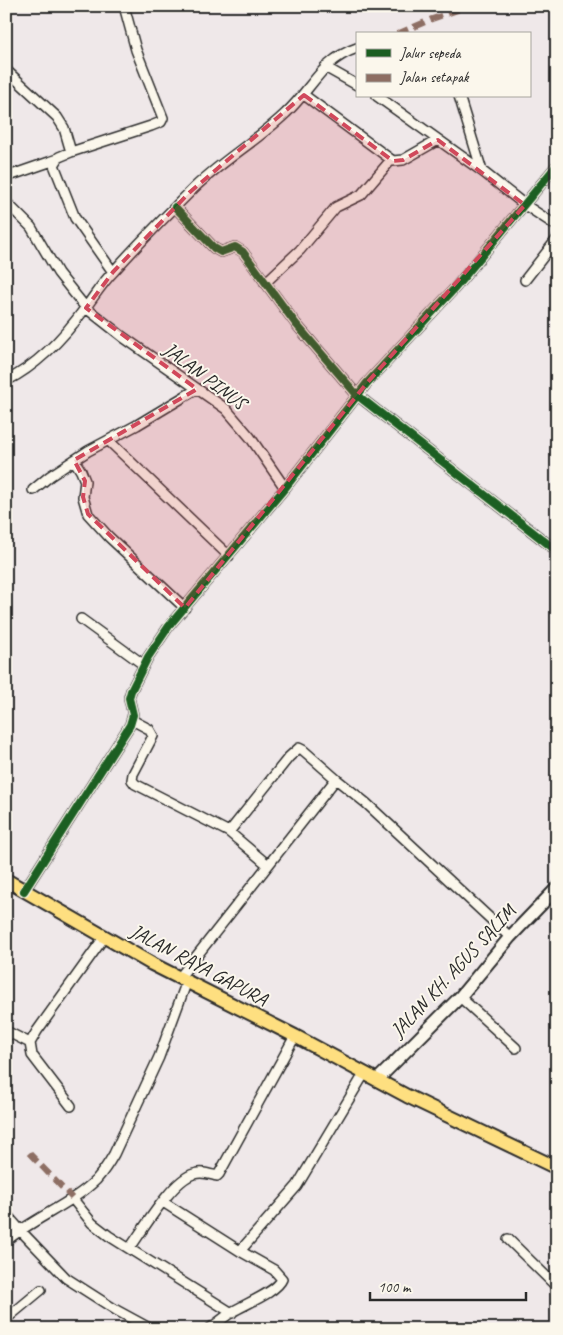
<svg xmlns="http://www.w3.org/2000/svg" width="563" height="1335" viewBox="0 0 563 1335" font-family="Caveat,sans-serif">
  <style>
    .lines { fill: none; stroke-linecap: round; stroke-linejoin: round }
    .street-casing { stroke: #2b2b2b; stroke-width: 12 }
    .secondary-casing { stroke: #2b2b2b; stroke-width: 15 }
    .primary-casing { stroke: #2b2b2b; stroke-width: 16 }
    .street { stroke: #fbf7ec; stroke-width: 9 }
    .secondary { stroke: #fbf7ec; stroke-width: 11 }
    .primary { stroke: #fedf80; stroke-width: 12 }
    .quiet { stroke: #8d6e63; stroke-width: 6; stroke-dasharray: 12 6; stroke-linecap: butt }
    .cycleway-casing { stroke: #fbf7ec; stroke-width: 11 }
    .cycleway { stroke: #1b5e20; stroke-width: 8 }
    .marked { fill: #d1495b; fill-opacity: 0.2; stroke: #d1495b; stroke-width: 4; stroke-dasharray: 10 6; stroke-linejoin: round }
    .labels { text-anchor: middle; dominant-baseline: central; stroke-width: 4; stroke-linejoin: round; paint-order: stroke }
    .street-label { font-size: 20px; fill: #2b2b2b; stroke: #fbf7ec }
  </style>
  <rect width="100%" height="100%" fill="#efe8e9"/>
  <filter id="ink" filterUnits="userSpaceOnUse"><feTurbulence type="fractalNoise" baseFrequency=".02" numOctaves="2"/><feDisplacementMap in="SourceGraphic" scale="10" xChannelSelector="R" yChannelSelector="G"/><feConvolveMatrix kernelMatrix="1 2 1 2 8 2 1 2 1" color-interpolation-filters="sRGB"/></filter>
  <g filter="url(#ink)">
    <g class="lines">
      <g class="street-casing">
        <path id="street" d="M325,67L357,85
          M6,70L57,117L64,128L71,152
          M304,95L393,161L403,160L438,140
          M377,96L482,171L525,205L557,226
          M459,96L482,171
          M6,177L55,160
          M6,202L31,227L58,273L86,308L123,337L226,409L250,437L285,488
          M175,207L214,248L221,252L235,247L243,252L296,324L357,395L557,551
          M113,272L75,218L54,165L59,157L71,152L151,126L161,122L163,118L136,50L124,6
          M525,280L557,239
          M265,283L300,250L336,207L361,195L391,160
          M6,381C38,365 65,336 86,307C95,295 103,282 114,271C138,244 164,218 190,192C219,162 256,142 286,113C312,89 321,60 357,48
          M109,441L229,556
          M74,460L81,471L85,481L83,497L88,514L109,537L185,608
          M33,490L50,476L88,451L137,425L197,389
          M81,619L144,665
          M132,720L149,729L153,736L133,774L132,780L135,784L229,832L289,757L299,748L303,750L336,779
          M229,832L268,865
          M24,891L130,725L133,715L129,698L131,691L148,657L169,626L285,488L367,383L455,288L557,165
          M180,977L336,779L366,803L510,937
          M460,997L516,1048
          M6,1031L30,1043
          M71,1106L32,1055L30,1043L37,1031L105,936
          M72,1198L92,1223L109,1236L232,1313
          M163,1202L240,1251
          M6,1214L20,1230L66,1278L116,1310L151,1329
          M508,1239L557,1287
          M6,1241C34,1218 70,1205 96,1180C103,1172 109,1163 114,1154L159,1057L187,981
          M130,1248C143,1230 173,1179 194,1174C202,1171 209,1174 217,1176L219,1174L295,1036
          M6,1319L41,1290
          M209,1329C217,1324 224,1317 232,1312C245,1304 277,1292 282,1279L274,1270L240,1251L297,1186L364,1074"/>
      </g>
      <g class="secondary-casing">
        <path id="secondary" d="M377,1080L460,997L510,937L557,888"/>
      </g>
      <g class="primary-casing">
        <path id="primary" d="M6,880L152,964L295,1036L407,1096L557,1168"/>
      </g>
      <use href="#street" class="street"/>
      <use href="#secondary" class="secondary"/>
      <use href="#primary" class="primary"/>
      <path class="quiet" d="M397,34L432,19L469,6
        M29,1153L72,1198"/>
      <g class="cycleway-casing">
        <path id="cycleway" d="M175,207L214,248L221,252L235,247L243,252L296,324L357,395L557,551
          M24,891L130,725L133,715L129,698L131,691L148,657L169,626L285,488L367,383L455,288L557,165"/>
      </g>
      <use href="#cycleway" class="cycleway"/>
    </g>
  </g>
  <path class="marked" d="M304,95L393,161L403,160L438,140L525,205L367,383L185,608L88,514L83,497L85,481L74,460L197,389L86,308L113,272L190,192Z"/>
  <g class="labels">
    <g class="street-label">
      <text transform="translate(205 376) rotate(37)">JALAN PINUS</text>
      <text transform="translate(199 965) rotate(28)">JALAN RAYA GAPURA</text>
      <text transform="translate(453 971) rotate(-47)">JALAN KH. AGUS SALIM</text>
    </g>
  </g>
  <rect width="563" height="1335" fill="none" stroke="#fbf7ec" stroke-width="25"/>
  <rect x="12" y="12" width="538" height="1310" fill="none" stroke="#2b2b2b" stroke-width="2" filter="url(#ink)"/>
  <rect x="356" y="32" width="175" height="65" fill="#fbf7ec" stroke="#a8a59f"/>
  <rect x="366" y="49" width="25" height="8" fill="#1b5e20" stroke="#a8a59f"/>
  <text x="400" y="58" font-size="15" fill="#2b2b2b">Jalur sepeda</text>
  <rect x="366" y="74" width="25" height="8" fill="#8d6e63" stroke="#a8a59f"/>
  <text x="400" y="82" font-size="15" fill="#2b2b2b">Jalan setapak</text>
  <path d="M370 1292v8h156v-8" fill="none" stroke="#2b2b2b" stroke-width="2.5"/>
  <text x="378" y="1292" font-size="15" fill="#2b2b2b" stroke="#fbf7ec" stroke-width="4" paint-order="stroke">100 m</text>
</svg>
